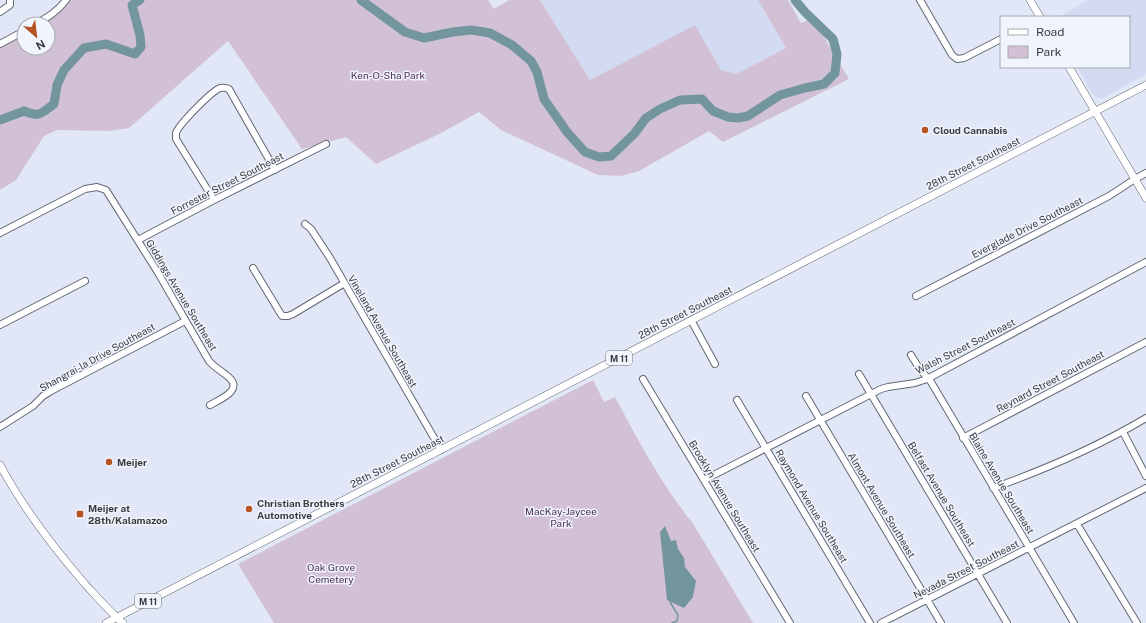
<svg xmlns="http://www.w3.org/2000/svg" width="1146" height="623" viewBox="0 0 1146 623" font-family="'Public Sans',sans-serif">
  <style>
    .built { fill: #d2dbf1 }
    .green { fill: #d2c1d5 }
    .water { fill: #73969e }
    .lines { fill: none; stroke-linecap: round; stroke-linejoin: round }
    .stream { stroke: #73969e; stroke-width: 1.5 }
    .river { stroke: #73969e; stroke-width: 9 }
    .minor-casing { stroke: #626774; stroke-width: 8 }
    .major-casing { stroke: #626774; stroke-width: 8 }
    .minor { stroke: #fff; stroke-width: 6 }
    .major { stroke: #fff; stroke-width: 7 }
    .poi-dot { fill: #b75221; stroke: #f0f4fd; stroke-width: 1.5 }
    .labels { text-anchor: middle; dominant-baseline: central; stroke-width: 3; stroke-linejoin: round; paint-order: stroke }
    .shield { fill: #f0f4fd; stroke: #6f7279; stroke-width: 1 }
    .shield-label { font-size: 9px; font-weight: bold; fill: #383b40 }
    .park-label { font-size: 10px; fill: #4e3053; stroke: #f0f4fd }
    .poi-label { font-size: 10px; font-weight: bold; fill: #383b40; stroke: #f0f4fd; text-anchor: start }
    .street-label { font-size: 10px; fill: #383b40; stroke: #f0f4fd }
  </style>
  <rect width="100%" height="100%" fill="#e1e7f6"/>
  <path class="built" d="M540,0H758L786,48L736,74L721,70L695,25L590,80Z
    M1087,0H1146V74L1104,98H1098L1093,95L1077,67H1129V17H1059Z"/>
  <path class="green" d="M67,0H488L494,9L509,0H540L590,80L695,25L721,70L736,74L786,48L758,0H788L801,23L813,18L849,79L723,142L709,131L639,171L621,176L598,175L501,130L479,112L441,133L376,164L346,137L302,149L228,41L129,128L109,131L57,130L44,136L16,180L0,190V47L24,34V48H48V24H42L57,15Z
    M593,380L604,402L615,397C637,438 662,486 692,522L753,623H274L238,564Z"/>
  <path class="water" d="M665,526L671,541L676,540L678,549L684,558L685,567L696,581L693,597L684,608L667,600L660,532Z"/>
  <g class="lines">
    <path class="stream" d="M670,602L678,615L677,621L672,623"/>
    <path class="river" d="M361,0L405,32L424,38L453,32L471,30L490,33L512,45L531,61L537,72L544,99L567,132L585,152L599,157L611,156L634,134L646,118L660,109L680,100L702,99L713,111L728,117L738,118L748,116L780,95L805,88L824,84L835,73L837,54L833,39L805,12L795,0
      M0,120L24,111C41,118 41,113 54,104L57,85L64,70L84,48L106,44L135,54L141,47L140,35L132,5L140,0"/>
    <g class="minor-casing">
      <path id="minor" d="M920,0L952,55L957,59L964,58L1001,39
        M0,12L10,5V0
        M36,24C48,17 58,11 66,0
        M0,44L24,31
        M214,200L176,139C176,137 176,135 176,133C179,124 212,91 220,88C224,87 226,88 229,89L275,170
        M305,224L311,229L330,258L441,450
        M0,233L85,189L97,187L106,190L157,271L209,361C214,367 220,370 226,375C246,389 221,399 210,405
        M138,240L214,200L326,144
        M253,268L282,316H288L293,314L343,284
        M916,296L1109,196L1135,179L1146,173
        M691,320L715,364
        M0,325L85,281
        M911,355L919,368L931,382L1074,623
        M859,374L1007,623
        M643,379L790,623
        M806,396L941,623
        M737,400L870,623
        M0,427L33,406L43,396L51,391L185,321
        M1123,432L1146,476
        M963,438L1146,342
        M704,480L881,389L888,387L915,383L927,379L1146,262
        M993,488C1046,469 1097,447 1146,418
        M1077,524L1137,623
        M881,623L1146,488"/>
    </g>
    <g class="major-casing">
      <path id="major" d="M1030,0L1040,17
        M1069,67L1146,198
        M0,465C23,508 53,547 85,584C97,597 109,611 123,623
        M106,623L1146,85"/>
    </g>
    <use href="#minor" class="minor"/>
    <use href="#major" class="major"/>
  </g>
  <g class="poi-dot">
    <circle cx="925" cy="130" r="4"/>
    <circle cx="109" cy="462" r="4"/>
    <circle cx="249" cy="509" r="4"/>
    <rect x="76" y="510" width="8" height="8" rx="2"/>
  </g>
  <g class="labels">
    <g class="shield">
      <rect x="606" y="351" width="26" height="14" rx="3"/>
      <rect x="135" y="594" width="26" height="14" rx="3"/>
    </g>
    <g class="shield-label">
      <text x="619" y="358">M 11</text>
      <text x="148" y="601">M 11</text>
    </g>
    <g class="park-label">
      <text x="388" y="75">Ken-O-Sha Park</text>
      <text x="561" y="511">MacKay-Jaycee<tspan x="561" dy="12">Park</tspan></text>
      <text x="331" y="567">Oak Grove<tspan x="331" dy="12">Cemetery</tspan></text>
    </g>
    <g class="poi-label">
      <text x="933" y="130">Cloud Cannabis</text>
      <text x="117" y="462">Meijer</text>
      <text x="257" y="503">Christian Brothers<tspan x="257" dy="12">Automotive</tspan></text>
      <text x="88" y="508">Meijer at<tspan x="88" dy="12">28th/Kalamazoo</tspan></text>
    </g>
    <g class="street-label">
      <text transform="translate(973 163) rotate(-27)">28th Street Southeast</text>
      <text transform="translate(227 183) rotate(-27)">Forrester Street Southeast</text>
      <text transform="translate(1027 227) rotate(-27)">Everglade Drive Southeast</text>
      <text transform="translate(182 295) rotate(59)">Giddings Avenue Southeast</text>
      <text transform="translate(685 312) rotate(-27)">28th Street Southeast</text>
      <text transform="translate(383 331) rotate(60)">Vineland Avenue Southeast</text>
      <text transform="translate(965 346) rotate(-27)">Walsh Street Southeast</text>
      <text transform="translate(97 357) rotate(-29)">Shangrai-la Drive Southeast</text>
      <text transform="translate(1050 381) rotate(-28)">Reynard Street Southeast</text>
      <text transform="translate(397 461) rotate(-27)">28th Street Southeast</text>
      <text transform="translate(1002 483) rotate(59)">Blaine Avenue Southeast</text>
      <text transform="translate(942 494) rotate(59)">Belfast Avenue Southeast</text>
      <text transform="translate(725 496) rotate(59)">Brooklyn Avenue Southeast</text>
      <text transform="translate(882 505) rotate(59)">Almont Avenue Southeast</text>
      <text transform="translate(812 506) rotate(59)">Raymond Avenue Southeast</text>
      <text transform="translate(966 569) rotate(-27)">Nevada Street Southeast</text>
    </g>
  </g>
  <rect x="1000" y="16" width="130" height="52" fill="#f0f4fd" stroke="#a6aab1"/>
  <rect x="1008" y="29" width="20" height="6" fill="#ffffff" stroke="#a6aab1"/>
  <text x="1036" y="36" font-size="12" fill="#383b40">Road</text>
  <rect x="1008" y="46" width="20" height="12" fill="#d2c1d5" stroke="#a6aab1"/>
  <text x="1036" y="56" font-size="12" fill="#383b40">Park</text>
  <g transform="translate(36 36) rotate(152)"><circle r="19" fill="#f0f4fd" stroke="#a6aab1"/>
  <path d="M0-3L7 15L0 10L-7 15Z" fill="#b75221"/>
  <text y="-6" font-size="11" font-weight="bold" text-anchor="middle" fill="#383b40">N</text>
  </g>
</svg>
